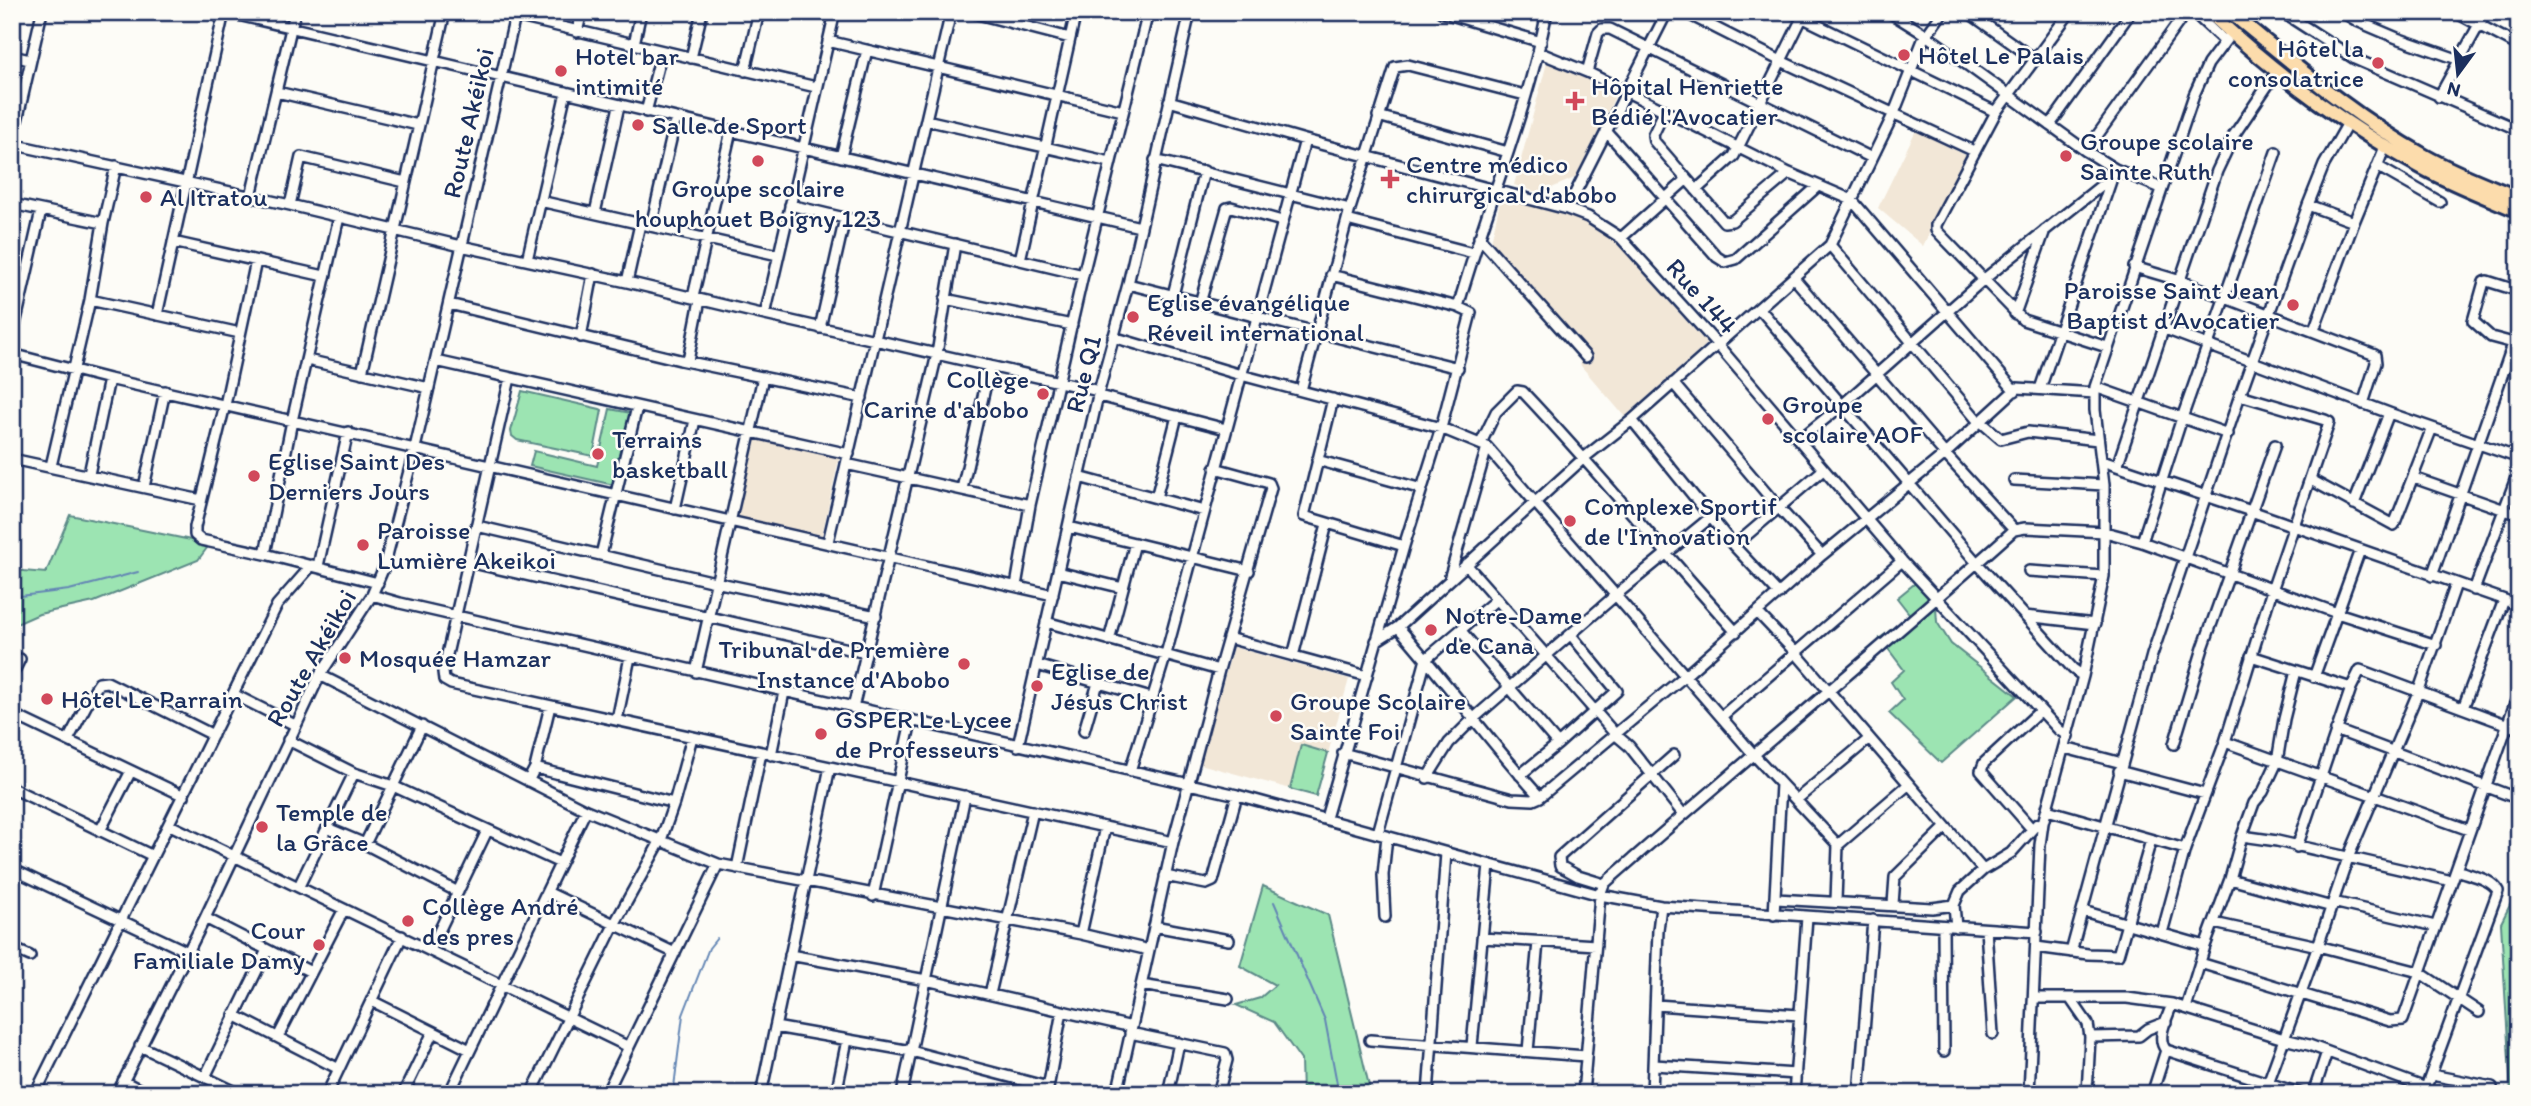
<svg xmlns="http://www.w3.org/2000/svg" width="2531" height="1106" viewBox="0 0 2531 1106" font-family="Itim,sans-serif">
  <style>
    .built { fill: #f2e7d7 }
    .green { fill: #9ce4b2; stroke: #5c8a88; stroke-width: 2 }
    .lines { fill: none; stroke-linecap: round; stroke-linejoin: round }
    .stream { stroke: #6486b4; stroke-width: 2 }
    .minor-casing { stroke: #1b2f5e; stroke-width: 14 }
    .major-casing { stroke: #1b2f5e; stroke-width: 18 }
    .minor { stroke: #fdfcf7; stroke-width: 9 }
    .major { stroke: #fcdcac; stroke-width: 12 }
    .poi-dot { fill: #d1495b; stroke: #fdfcf7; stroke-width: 2.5 }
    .labels { text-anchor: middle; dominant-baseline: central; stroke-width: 5; stroke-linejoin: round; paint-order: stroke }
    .poi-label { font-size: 26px; fill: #1b2f5e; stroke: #fdfcf7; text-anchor: start }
    .street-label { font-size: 26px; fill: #1b2f5e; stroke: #fdfcf7 }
  </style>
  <rect width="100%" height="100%" fill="#fdfcf7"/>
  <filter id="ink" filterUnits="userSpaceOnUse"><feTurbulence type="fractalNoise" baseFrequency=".0143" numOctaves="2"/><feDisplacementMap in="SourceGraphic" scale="14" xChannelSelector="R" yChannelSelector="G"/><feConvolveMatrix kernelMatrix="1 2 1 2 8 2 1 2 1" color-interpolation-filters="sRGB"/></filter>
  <g filter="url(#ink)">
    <path class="built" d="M1548,59L1617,92L1577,177L1540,193L1514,185Z
      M1916,130L1967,156L1923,246L1878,208Z
      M1501,197L1580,219L1599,228L1616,242L1707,344L1625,417L1581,366L1575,341L1491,242Z
      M754,435L840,454L822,535L736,517Z
      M1233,647L1349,679L1316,796L1200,764Z"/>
    <path class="green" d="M522,391L600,409L602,410L593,456L517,440L512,436L511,431Z
      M610,409L631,413L614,485L530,466L534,451L597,466Z
      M70,515L210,544L198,560L94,602L39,614L12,626V570L46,573Z
      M1919,580L1935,593L1937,622L1951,644L2017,696L1941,763L1889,713L1903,700L1891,682L1904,670L1880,638L1911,616L1897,598Z
      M1301,745L1328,753L1316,796L1290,789Z
      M1263,886L1328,915L1371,1094H1302L1301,1060L1274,1022L1236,1005L1260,998L1275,985L1240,966Z
      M2519,887V1094H2511L2501,923Z"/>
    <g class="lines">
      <path class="stream" d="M12,597L69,590L138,572
        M1274,902L1325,1020L1339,1094
        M675,1094L674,1087L683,1015L709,948L717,938
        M1630,1094L1632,1084"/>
      <g class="minor-casing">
        <path id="minor" d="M225,12L1140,227
          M970,12L1070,38
          M1441,12L1541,42
          M1684,12L1781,61L1974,151
          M1791,12L1996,112
          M1889,12L1926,35L2086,151L2115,169L2161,188
          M1968,12L2034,59
          M2070,12L1996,112L1936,225V230L2023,320L2107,347
          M2193,12L2224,41
          M2282,12L2355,59L2519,130
          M2342,12L2357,21L2364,12
          M2455,12L2519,46
          M515,16L816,87
          M2357,21L2397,38L2460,60
          M1014,23L1016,12
          M577,32L582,12
          M828,41L1123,111
          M634,44L641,12
          M1538,52L1587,72L1789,173L1852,200L2015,391
          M12,56L30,60
          M691,58L702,12
          M745,71L759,12
          M1587,72L1598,33L1602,29H1610L1872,158
          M277,92L418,125
          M2439,97L2486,12
          M1169,101L1305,140L1567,209L1588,217L1621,238L1717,344L1902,561L2059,730L2068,736
          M1665,110L1653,135L1654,141L1724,222L1732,221L1789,173
          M646,112L662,51
          M1378,116L1508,152
          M926,120L1110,162
          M2050,125L2131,12
          M1606,131L1717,257L1725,262L1736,259L1818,186
          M12,143L42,12
          M12,144L290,205L461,246L627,282L765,315L1099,391
          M2086,151L2186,12
          M841,157L867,50
          M1155,160L1350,209
          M2377,166L2440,202
          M1696,190L1734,156L1805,12
          M251,196L295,12
          M540,201L778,255
          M12,204L103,223
          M290,205L301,157L405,182
          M790,205L1083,275
          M2308,205L2354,222
          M1567,209L1667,12
          M595,213L619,106
          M339,217L292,421L265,554L378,583
          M1347,220L1473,253
          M651,226L676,118
          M1479,237L1586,357
          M1621,238L1686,180
          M173,242L324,276
          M1830,245L1979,422
          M527,260L566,92
          M1020,260L1076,12
          M256,261L225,405L195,527V535L201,540L265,554
          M2134,267L2181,281L2375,355L2376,363L2363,404
          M1794,278L1945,454L2014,530
          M627,282L640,224
          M1128,284L1458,368
          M1173,295L1204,171
          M693,297L731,131
          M945,299L1072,325
          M90,300L240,333
          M1200,303L1227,208L1231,207L1282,221
          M449,304L680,360L862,398
          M1458,307C1486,208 1527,113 1547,12
          M1759,308L1977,563L2073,669L2083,676
          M2015,314L2045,230
          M157,315L224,12
          M765,315L835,12
          M820,328L845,218
          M2165,329L2389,413L2519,458
          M2314,330L2354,222L2385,147
          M581,337L593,274
          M1113,337L1241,375L1441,428L1487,447L1754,755L1838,845L1836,901
          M12,338L41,211
          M2517,344L2491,337L2473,321L2484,282L2487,281L2519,291
          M12,354L109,379L1053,595
          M307,360L429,388
          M436,361L849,454
          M688,361L700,300
          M362,373L445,12
          M510,378L443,672L444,680L451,684L1173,842
          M1673,383L1779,508L1822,555
          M2095,387L2228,434
          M2040,389L2113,175
          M1301,390L1350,209L1395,67L1408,65L1525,95
          M1099,396L1226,429
          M1333,399L1304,516L1404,546
          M1632,420L1734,546L1779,594
          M1980,421L2001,439L2028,432L2098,440
          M1799,440L1841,406L1983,280L2113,176
          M1481,443L1496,412L1517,391L1523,392C1597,470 1664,553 1736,632
          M12,459L201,500
          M1317,460L1422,489
          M2102,461L2251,511L2519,605
          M846,464L1030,505
          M51,466L90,300L103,223L116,166
          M2117,466L2217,171L2234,135L2278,70
          M89,474L109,379
          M1079,477L1204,511
          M2414,478L2519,515
          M2014,480L2104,485
          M2311,480L2394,525L2432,428
          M144,487L165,391
          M962,489L990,366
          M1156,498L1177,416
          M2354,504L2389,413
          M675,509L695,420
          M477,526L715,582L876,616
          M1069,527L1249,571
          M828,542L951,12
          M2142,542L2182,418L2276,152
          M1734,546L1823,470
          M601,555L637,407
          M469,562L866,653
          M1466,564L1616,735L1629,746L1683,814
          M318,566L348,432
          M2029,571L2104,576
          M1058,572L1123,588
          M1450,576L1487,447
          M2432,576L2513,344
          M1016,586L1030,505L1083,275L1148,12
          M2474,590L2519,470
          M372,595L400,603L1237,795L1600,895L1661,906L2037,932
          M1758,613L1796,653L1983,870
          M2025,616L2095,624
          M1046,622L1219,670
          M1398,627C1447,682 1490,743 1540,797
          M1461,631L1558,744L1520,775
          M1228,638L1367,676
          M1109,640L1135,543
          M1376,641L1398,627L1585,457L1632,420L1830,245L1894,113L1923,40L1943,12
          M1293,656L1327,524
          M2251,656L2351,688
          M1037,665L1151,698
          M696,672L763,377
          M12,675L20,659
          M320,675L586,810L718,864L1081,934L1149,950
          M2314,677L2360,550
          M233,694L295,725
          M853,708L937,354L955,244
          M2463,708L2504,600
          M12,714L184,796
          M1722,716L1902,561
          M617,720L630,657
          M2336,730L2519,799
          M1084,731L1098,683
          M68,740L95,689L99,683L107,682L213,735
          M288,740L354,773L393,786L560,863
          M2225,742L2469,830
          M1558,744L1617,691L1571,635
          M2174,744L2203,648L2275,445
          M1018,746L1099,391L1128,284L1190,12
          M2065,748L2122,763
          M1343,753L1512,799L1533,800L1540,797L1686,675L1822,555L1945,454L2017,388L2095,393
          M771,755L784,692
          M535,768L674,803
          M1130,771L1166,654L1305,140
          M2119,771L2205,794
          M1427,778L1449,743L1473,719L1617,594L1711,517
          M528,781L535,768L550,706
          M12,788L153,856
          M1796,800L1869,739
          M2047,810L2185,849
          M1326,818L1404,546L1441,428L1471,313L1458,307L1331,275
          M170,825L629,1047
          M327,828L365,844L458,892
          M2031,828L1981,771L1984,763L2040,711
          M100,831L131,771
          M1378,833L1426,659L1497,599
          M2242,836L2277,841L2452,881
          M365,844L422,726
          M1838,845L1908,785
          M2297,847L2351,688L2360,670L2519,729
          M737,868L761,753
          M12,869L188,952
          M1165,876L1206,884L1213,881L1237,795
          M2230,879L2332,907
          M1604,884L1578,876L1560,866L1559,857L1674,755
          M299,886L354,773
          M547,892L675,953
          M873,896L911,721
          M1776,899L1932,908L1954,905
          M2333,902L2435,926
          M1893,904L1895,877L1946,827
          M2083,911L2205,946
          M1774,915L1781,784
          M1385,917L1383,875L1387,836
          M205,918L311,972
          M2214,923L2318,946L2419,972L2479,1012
          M1154,926L1229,940
          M1943,926L1944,1051
          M1956,927L1954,905L1960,891L1983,870L2011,853L2037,824L2043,823
          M1986,929L1993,1034
          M2162,933L2185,849L2225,742L2272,590L2328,426L2329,422L2325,420L2240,395
          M1081,934L1105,827
          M1482,938L1596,945
          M2036,947L2088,954L2118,955L2151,840
          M12,948L30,956
          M430,950L487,831
          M2071,952L2152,655L2240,395L2308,205L2324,165L2348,123
          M790,955L926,980L1132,1027
          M2200,963L2390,1021L2403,1020L2519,692
          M1141,985L1228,999
          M990,994L1033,811
          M2034,998H2127L2172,1004L2284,1039L2309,1045L2426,1088
          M2070,998L2088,1024L2090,1037L2087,1094
          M372,1001L470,1050
          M2172,1004C2168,1017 2155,1038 2166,1050L2302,1094
          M1656,1005L1799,1015
          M2186,1008L2205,946L2230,879L2242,836L2254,803L2263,792L2277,762L2284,719L2296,671
          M234,1015L339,1069
          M12,1023L14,1025L12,1033
          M775,1027L911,1051L1048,1087
          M1130,1033L1225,1053L1227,1060L1218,1094
          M278,1037L344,909
          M2090,1037L2139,1036L2148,1029L2166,1022
          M1370,1040L1586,1056
          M140,1046L240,1094
          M1472,1046L1489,865
          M1528,1051L1538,942
          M1654,1065L1796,1074
          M2432,1075L2492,1087
          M205,1077L267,950
          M123,1081L148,1094
          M2424,1093L2498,891C2491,878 2469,875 2456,870
          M35,1094L277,605L312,565
          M117,1094L205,918L320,675L372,595L384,567L415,448L516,12
          M327,1094L402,936
          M403,1094L433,1032
          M449,1094L586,810
          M531,1094L615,923L661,840L674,803L692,737
          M606,1094L718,864
          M761,1094L830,767
          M836,1094L847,1040
          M902,1094L965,796
          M1047,1094L1062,1011
          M1117,1094L1173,842L1219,670L1271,488L1269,483L1215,468
          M1168,1094L1179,1043
          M1428,1094L1446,853
          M1583,1094L1600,895L1604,884C1739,765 1879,651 2014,530L2025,528L2105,532L2142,542L2337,613L2436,645
          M1652,1094L1658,930L1661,906
          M1794,1094L1807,917
          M1859,1094L1873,920
          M2029,1094L2040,845L2043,823L2083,676L2104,576V485L2095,410V387L2194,95L2208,64L2232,32
          M2152,1094L2166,1050
          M2264,1094L2318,946L2348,858L2419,690L2456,584
          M2313,1094L2327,1052"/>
      </g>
      <g class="major-casing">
        <path id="major" d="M2209,12C2273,72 2344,125 2421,167C2452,184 2486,197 2519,211
          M2230,12C2295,65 2351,115 2425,156C2455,173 2488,185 2519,198"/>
      </g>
      <use href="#minor" class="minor"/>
      <use href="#major" class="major"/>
    </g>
  </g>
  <g class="poi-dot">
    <circle cx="1904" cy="55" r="7"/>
    <circle cx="2378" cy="63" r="7"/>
    <circle cx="561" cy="71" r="7"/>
    <path d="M1571.5 90.5h7v7h7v7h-7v7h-7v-7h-7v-7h7z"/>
    <circle cx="638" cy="125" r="7"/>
    <circle cx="2066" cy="156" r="7"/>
    <circle cx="758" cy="161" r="7"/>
    <path d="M1386.5 168.5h7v7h7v7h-7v7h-7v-7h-7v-7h7z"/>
    <circle cx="146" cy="197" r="7"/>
    <circle cx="2293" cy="305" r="7"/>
    <circle cx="1133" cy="317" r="7"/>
    <circle cx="1043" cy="394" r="7"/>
    <circle cx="1768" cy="419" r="7"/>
    <circle cx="598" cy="454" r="7"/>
    <circle cx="254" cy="476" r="7"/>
    <circle cx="1570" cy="521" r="7"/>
    <circle cx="363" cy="545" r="7"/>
    <circle cx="1431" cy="630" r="7"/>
    <circle cx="345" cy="658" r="7"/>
    <circle cx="964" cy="664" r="7"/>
    <circle cx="1037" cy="686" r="7"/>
    <circle cx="47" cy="699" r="7"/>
    <circle cx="1276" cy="716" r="7"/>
    <circle cx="821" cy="734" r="7"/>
    <circle cx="262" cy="827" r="7"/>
    <circle cx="408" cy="921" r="7"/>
    <circle cx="319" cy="945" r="7"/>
  </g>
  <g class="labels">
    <g class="poi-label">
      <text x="2364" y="48" text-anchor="end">Hôtel la<tspan x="2364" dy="30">consolatrice</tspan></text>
      <text x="1918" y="55">Hôtel Le Palais</text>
      <text x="575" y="56">Hotel bar<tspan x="575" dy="30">intimité</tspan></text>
      <text x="1591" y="86">Hôpital Henriette<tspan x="1591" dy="30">Bédié l'Avocatier</tspan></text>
      <text x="652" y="125">Salle de Sport</text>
      <text x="2080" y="141">Groupe scolaire<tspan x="2080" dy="30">Sainte Ruth</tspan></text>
      <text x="1406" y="164">Centre médico<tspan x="1406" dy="30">chirurgical d'abobo</tspan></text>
      <text x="758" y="188" text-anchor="middle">Groupe scolaire<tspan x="758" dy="30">houphouet Boigny 123</tspan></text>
      <text x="160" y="197">Al Itratou</text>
      <text x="2279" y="290" text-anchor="end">Paroisse Saint Jean<tspan x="2279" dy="30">Baptist d’Avocatier</tspan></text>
      <text x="1147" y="302">Eglise évangélique<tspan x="1147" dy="30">Réveil international</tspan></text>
      <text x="1029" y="379" text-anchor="end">Collège<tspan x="1029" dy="30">Carine d'abobo</tspan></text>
      <text x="1782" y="404">Groupe<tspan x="1782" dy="30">scolaire AOF</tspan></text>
      <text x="612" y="439">Terrains<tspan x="612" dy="30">basketball</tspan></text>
      <text x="268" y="461">Eglise Saint Des<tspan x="268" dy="30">Derniers Jours</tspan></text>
      <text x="1584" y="506">Complexe Sportif<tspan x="1584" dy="30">de l'Innovation</tspan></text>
      <text x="377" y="530">Paroisse<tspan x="377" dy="30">Lumière Akeikoi</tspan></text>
      <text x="1445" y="615">Notre-Dame<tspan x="1445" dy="30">de Cana</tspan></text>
      <text x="950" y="649" text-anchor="end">Tribunal de Première<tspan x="950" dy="30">Instance d'Abobo</tspan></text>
      <text x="359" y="658">Mosquée Hamzar</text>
      <text x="1051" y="671">Eglise de<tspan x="1051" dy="30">Jésus Christ</tspan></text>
      <text x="61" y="699">Hôtel Le Parrain</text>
      <text x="1290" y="701">Groupe Scolaire<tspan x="1290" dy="30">Sainte Foi</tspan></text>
      <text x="835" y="719">GSPER Le Lycee<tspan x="835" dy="30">de Professeurs</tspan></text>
      <text x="276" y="812">Temple de<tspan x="276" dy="30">la Grâce</tspan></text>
      <text x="422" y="906">Collège André<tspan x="422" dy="30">des pres</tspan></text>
      <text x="305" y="930" text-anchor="end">Cour<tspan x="305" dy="30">Familiale Damy</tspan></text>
    </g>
    <g class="street-label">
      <text transform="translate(468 123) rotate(-77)">Route Akéikoi</text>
      <text transform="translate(1702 296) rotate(48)">Rue 144</text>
      <text transform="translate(1083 374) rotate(-76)">Rue Q1</text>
      <text transform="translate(311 658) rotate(-60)">Route Akéikoi</text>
    </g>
  </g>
  <rect width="2531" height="1106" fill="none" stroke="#fdfcf7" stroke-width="42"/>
  <rect x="21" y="21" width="2489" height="1064" fill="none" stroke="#1b2f5e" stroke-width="2.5" filter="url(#ink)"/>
  <g transform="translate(2458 74) rotate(195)" stroke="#fdfcf7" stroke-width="5" paint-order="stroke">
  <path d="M0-5L12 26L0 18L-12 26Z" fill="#1b2f5e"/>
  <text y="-10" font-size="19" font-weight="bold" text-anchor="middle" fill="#1b2f5e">N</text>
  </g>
</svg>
